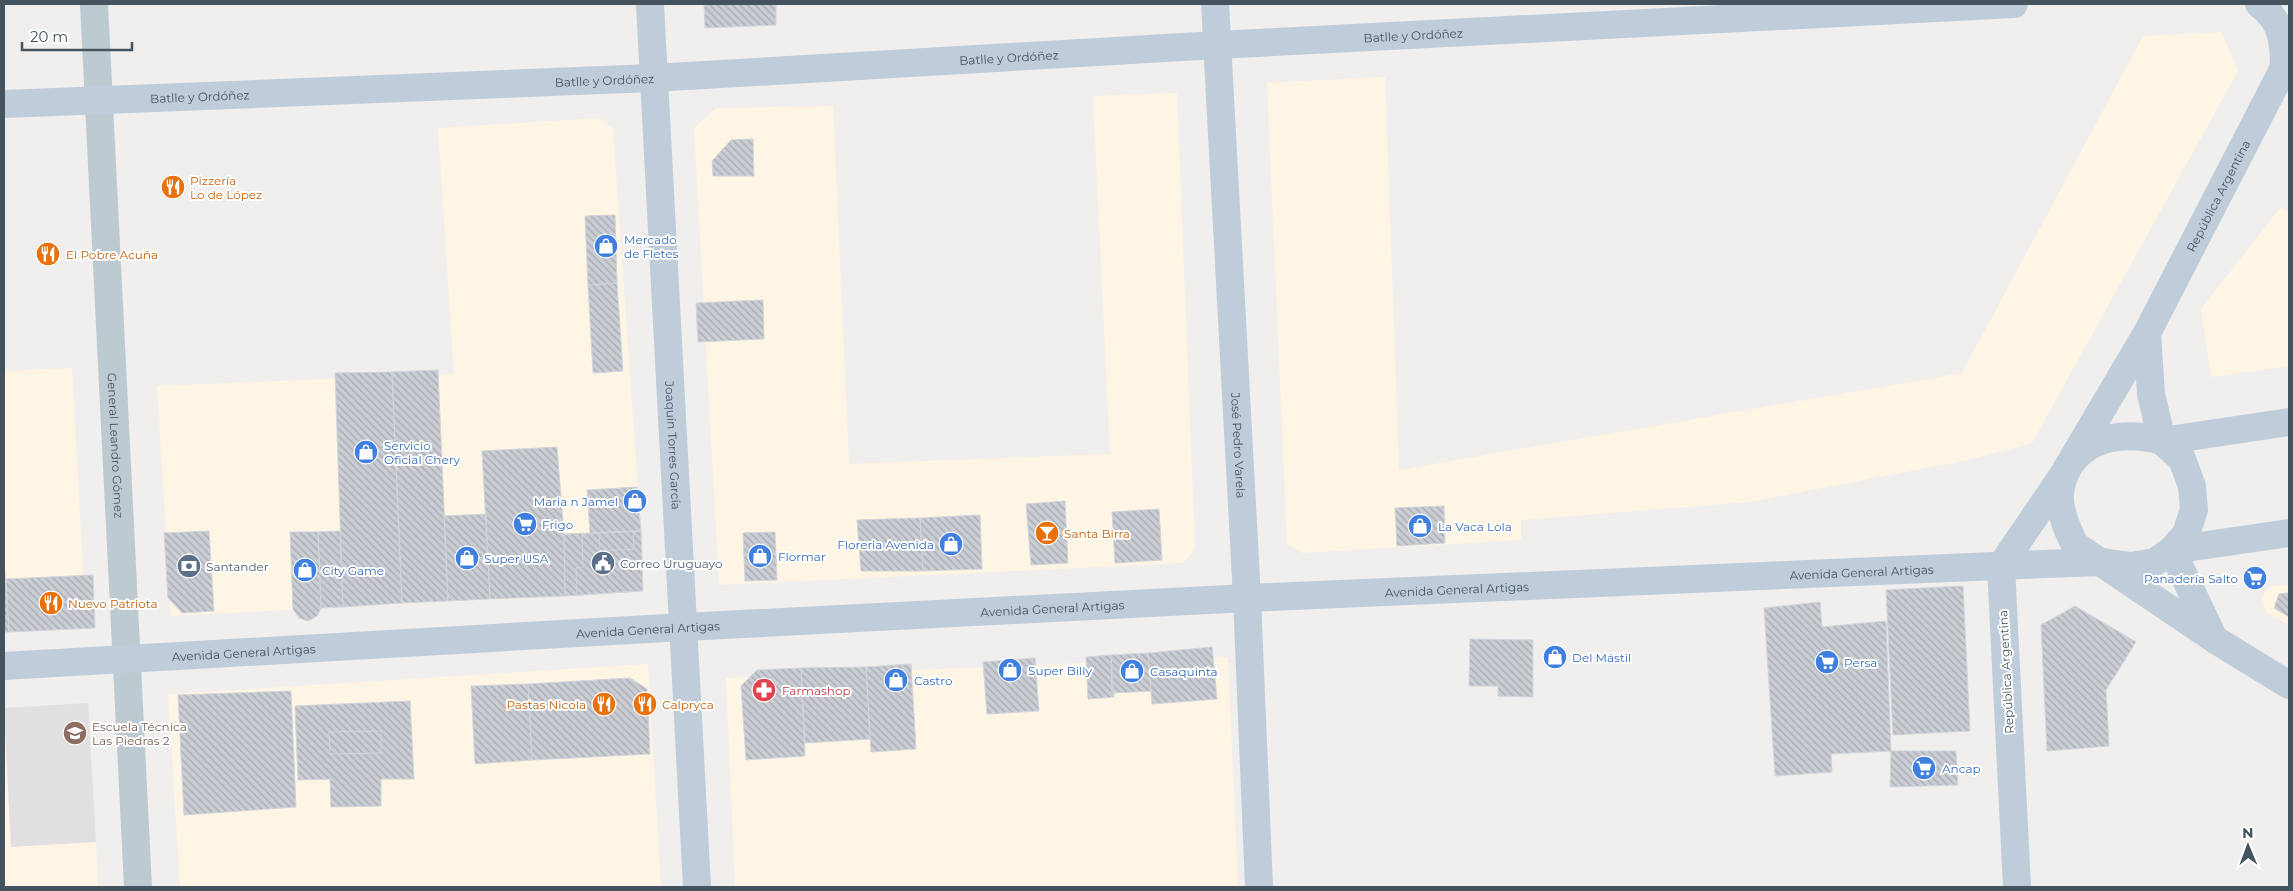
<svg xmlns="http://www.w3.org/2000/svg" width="2293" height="891" viewBox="0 0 2293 891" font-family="Montserrat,sans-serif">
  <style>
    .commercial { fill: #fef5e5 }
    .education { fill: #e2dfe0 }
    .building { fill: url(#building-back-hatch); stroke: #d1d5db }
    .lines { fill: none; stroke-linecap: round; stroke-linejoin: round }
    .street { stroke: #bdcad2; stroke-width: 28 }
    .secondary { stroke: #bfcdda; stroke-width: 28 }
    .labels { text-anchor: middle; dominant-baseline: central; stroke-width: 4; stroke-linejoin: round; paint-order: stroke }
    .street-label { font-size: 12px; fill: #44535e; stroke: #fff }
    .food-label { font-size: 12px; fill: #c56008; stroke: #fff; text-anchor: start }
    .shop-label { font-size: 12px; fill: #366cbe; stroke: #fff; text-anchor: start }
    .service-label { font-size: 12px; fill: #4e5e75; stroke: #fff; text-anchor: start }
    .health-label { font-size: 12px; fill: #be3a42; stroke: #fff; text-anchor: start }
    .education-label { font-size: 12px; fill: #785e54; stroke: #fff; text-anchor: start }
  </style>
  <defs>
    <pattern id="building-back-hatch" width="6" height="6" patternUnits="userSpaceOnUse" patternTransform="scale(1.25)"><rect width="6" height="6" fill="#caced4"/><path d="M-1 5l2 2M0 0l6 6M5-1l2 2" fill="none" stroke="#a6aaaf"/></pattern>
  </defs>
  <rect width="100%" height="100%" fill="#f1eeee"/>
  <path class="commercial" d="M2222,32L2238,71L2032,443L1968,460L1750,502L1521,520V540L1302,553L1287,544L1267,83L1385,77L1399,470L1962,373L2143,36Z
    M1177,93L1195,549L1183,563L719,585L694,128L716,108L833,106L849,464L1110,454L1093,96Z
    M598,118L613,129L645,592L171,616L157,386L454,374L438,128Z
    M2280,208L2289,211V366L2211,377L2201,309Z
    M72,368L86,626L4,630V371Z
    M2289,584V625L2266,612L2262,598L2269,587Z
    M1228,657L1238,887H735L726,678Z
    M648,664L661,887H180L168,694Z
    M4,713L11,846L96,842L98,887H4Z"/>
  <path class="education" d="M88,703L96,842L11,847L4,708Z"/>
  <path class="building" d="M704,4H776V25L705,28Z
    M753,139L754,176H713L712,161L731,140Z
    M615,215L617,283L588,285L585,216Z
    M617,283L623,371L593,373L588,285Z
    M763,300L764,339L698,342L696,303Z
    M438,370L448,601L402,603L392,372Z
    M392,372L402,603L343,607L335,373Z
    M557,447L564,534L565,596L490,599L482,451Z
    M637,487L641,531L590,533L587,490Z
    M1065,501L1068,563L1031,565L1026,504Z
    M1444,506L1445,543L1397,546L1395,508Z
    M1159,509L1162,560L1115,563L1112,512Z
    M486,514L490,599L448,601L444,516Z
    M980,515L982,569L923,571L920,518Z
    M920,518L923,571H861L857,520Z
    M209,531L214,611L182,613L168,598L164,533Z
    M340,531L343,607L321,608L318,532Z
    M633,531L634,549L600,551L599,533Z
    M641,531L643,591L565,596L564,534Z
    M641,531L643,591L577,595L576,568L583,567L582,534Z
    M290,532H318L321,608L317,616L308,621L299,618L293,609Z
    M775,532L777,580L745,581L743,533Z
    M4,562L9,632H4Z
    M93,575L95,628L9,632L6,579Z
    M1963,586L1970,731L1893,735L1886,590Z
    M2289,593V617L2274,608L2279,594Z
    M1820,602L1822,627L1886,621L1891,751L1831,754L1832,772L1775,776L1764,608Z
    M2075,606L2136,642L2106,690L2109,746L2047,751L2041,625Z
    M1470,639L1533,640V697L1498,696V686H1469Z
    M1212,647L1217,699L1152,704L1148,653Z
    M1148,653L1151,691L1112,693L1111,655Z
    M1111,655L1114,697L1088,699L1086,657Z
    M1035,658L1039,711L987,714L983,662Z
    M911,664L916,749L871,752L866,667Z
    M866,667L870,739L805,743L801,668Z
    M801,668L805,756L746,760L741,686L757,670Z
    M630,678L647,689L650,754L532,760L528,684Z
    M528,684L532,760L475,764L471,686Z
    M291,691L296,807L184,815L178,695Z
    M410,701L414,779H381V806L331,807L330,779L298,780L295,706Z
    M381,731V753L330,754L329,732Z
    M1891,751H1956L1958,785L1890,787Z"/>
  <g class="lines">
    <path class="street" id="s1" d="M94,4L138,887"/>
    <g class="secondary">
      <path id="s2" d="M650,4L697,887"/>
      <path id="s3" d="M1215,4L1247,598L1259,887"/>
      <path d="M2259,4C2283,21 2284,43 2284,71"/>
      <path id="s4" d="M4,104L653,78L1217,45L2014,4"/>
      <path d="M2147,333L2151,394L2162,441L2182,459L2192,486L2194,510L2186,534L2172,550"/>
      <path d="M2289,422L2162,441C2129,432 2090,434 2069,466C2063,476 2059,490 2060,502C2062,518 2068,531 2075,545L2214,639L2289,685"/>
      <path d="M2172,550L2213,637"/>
      <path id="s5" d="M4,666L684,627L1247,598L2043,564L2102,562L2131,566L2155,562L2172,550L2289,533"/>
      <path id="s6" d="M2017,887L2001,566L2063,475L2147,333L2289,58"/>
    </g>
  </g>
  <defs>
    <g id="restaurant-disc" transform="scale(1.25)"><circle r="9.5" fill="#e8710a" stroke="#fff"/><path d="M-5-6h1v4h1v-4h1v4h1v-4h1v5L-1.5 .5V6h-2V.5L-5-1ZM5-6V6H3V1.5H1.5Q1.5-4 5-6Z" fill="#fff"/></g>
    <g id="shop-disc" transform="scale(1.25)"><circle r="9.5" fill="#3f7fe0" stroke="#fff"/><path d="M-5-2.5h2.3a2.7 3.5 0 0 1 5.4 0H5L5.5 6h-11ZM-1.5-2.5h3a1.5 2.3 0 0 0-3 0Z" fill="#fff"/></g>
    <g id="supermarket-disc" transform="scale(1.25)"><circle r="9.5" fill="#3f7fe0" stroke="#fff"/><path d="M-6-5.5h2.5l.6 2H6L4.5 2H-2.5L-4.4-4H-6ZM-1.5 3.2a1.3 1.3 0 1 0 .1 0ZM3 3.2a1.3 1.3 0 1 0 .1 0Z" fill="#fff"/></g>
    <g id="bar-disc" transform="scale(1.25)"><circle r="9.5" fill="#e8710a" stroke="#fff"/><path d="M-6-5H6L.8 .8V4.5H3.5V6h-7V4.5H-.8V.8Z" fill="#fff"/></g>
    <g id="civic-disc" transform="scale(1.25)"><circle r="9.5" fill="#5c6f8a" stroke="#fff"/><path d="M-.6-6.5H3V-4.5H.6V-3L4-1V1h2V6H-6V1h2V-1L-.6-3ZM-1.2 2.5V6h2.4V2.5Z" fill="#fff"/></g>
    <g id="bank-disc" transform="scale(1.25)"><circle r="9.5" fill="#5c6f8a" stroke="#fff"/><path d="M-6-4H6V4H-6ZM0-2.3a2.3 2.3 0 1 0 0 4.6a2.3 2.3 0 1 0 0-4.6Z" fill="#fff"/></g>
    <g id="pharmacy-disc" transform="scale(1.25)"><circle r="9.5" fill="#e0444e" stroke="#fff"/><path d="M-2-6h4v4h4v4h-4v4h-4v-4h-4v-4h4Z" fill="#fff"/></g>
    <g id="school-disc" transform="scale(1.25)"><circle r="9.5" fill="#8d6e63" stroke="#fff"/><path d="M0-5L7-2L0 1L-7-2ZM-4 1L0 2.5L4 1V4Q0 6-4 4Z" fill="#fff"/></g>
  </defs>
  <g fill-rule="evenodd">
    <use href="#restaurant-disc" x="173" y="187"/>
    <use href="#shop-disc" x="606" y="246"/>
    <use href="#restaurant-disc" x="48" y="254"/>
    <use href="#shop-disc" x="366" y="452"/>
    <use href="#shop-disc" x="635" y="501"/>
    <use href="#supermarket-disc" x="525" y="524"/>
    <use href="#shop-disc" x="1420" y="526"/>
    <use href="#bar-disc" x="1047" y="533"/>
    <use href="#shop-disc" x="951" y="544"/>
    <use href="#shop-disc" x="760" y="556"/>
    <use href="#shop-disc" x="467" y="558"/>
    <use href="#civic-disc" x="603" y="563"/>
    <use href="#bank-disc" x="189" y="566"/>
    <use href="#shop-disc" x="305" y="570"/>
    <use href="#supermarket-disc" x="2255" y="578"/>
    <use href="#restaurant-disc" x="51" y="603"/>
    <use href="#shop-disc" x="1555" y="657"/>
    <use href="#supermarket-disc" x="1827" y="662"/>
    <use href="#shop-disc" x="1010" y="670"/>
    <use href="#shop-disc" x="1132" y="671"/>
    <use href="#shop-disc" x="896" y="680"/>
    <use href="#pharmacy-disc" x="764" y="690"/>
    <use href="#restaurant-disc" x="604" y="704"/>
    <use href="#restaurant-disc" x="645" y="704"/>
    <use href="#school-disc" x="75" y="733"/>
    <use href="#supermarket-disc" x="1924" y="768"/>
  </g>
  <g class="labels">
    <g class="street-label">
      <text stroke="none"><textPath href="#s4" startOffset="1411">Batlle y Ordóñez</textPath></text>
      <text stroke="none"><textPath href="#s4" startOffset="1006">Batlle y Ordóñez</textPath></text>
      <text stroke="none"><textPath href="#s4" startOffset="601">Batlle y Ordóñez</textPath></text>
      <text stroke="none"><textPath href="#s4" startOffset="196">Batlle y Ordóñez</textPath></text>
      <text stroke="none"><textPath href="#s6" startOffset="751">República Argentina</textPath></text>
      <text stroke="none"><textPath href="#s3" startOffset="442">José Pedro Varela</textPath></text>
      <text stroke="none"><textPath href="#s1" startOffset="442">General Leandro Gómez</textPath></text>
      <text stroke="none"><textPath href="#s2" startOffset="442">Joaquín Torres García</textPath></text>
      <text stroke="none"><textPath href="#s5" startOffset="1860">Avenida General Artigas</textPath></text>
      <text stroke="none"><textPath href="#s5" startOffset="1455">Avenida General Artigas</textPath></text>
      <text stroke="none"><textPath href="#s5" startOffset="1050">Avenida General Artigas</textPath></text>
      <text stroke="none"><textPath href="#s5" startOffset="645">Avenida General Artigas</textPath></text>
      <text stroke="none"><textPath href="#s5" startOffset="240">Avenida General Artigas</textPath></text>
      <text transform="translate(2006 672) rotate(-93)">República Argentina</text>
    </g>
    <g class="food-label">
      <text x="190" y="180">Pizzería<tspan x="190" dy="14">Lo de López</tspan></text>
      <text x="66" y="254">El Pobre Acuña</text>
      <text x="1064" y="533">Santa Birra</text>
      <text x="68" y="603">Nuevo Patriota</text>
      <text x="586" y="704" text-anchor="end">Pastas Nicola</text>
      <text x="662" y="704">Calpryca</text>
    </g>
    <g class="shop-label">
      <text x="624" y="239">Mercado<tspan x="624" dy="14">de Fletes</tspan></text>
      <text x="384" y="445">Servicio<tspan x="384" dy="14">Oficial Chery</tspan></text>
      <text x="618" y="501" text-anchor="end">Maria n Jamel</text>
      <text x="542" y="524">Frigo</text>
      <text x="1438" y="526">La Vaca Lola</text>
      <text x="934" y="544" text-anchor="end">Floreria Avenida</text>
      <text x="778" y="556">Flormar</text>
      <text x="484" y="558">Super USA</text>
      <text x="322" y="570">City Game</text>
      <text x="2238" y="578" text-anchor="end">Panadería Salto</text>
      <text x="1572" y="657">Del Mástil</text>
      <text x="1844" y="662">Persa</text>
      <text x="1028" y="670">Super Billy</text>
      <text x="1150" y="671">Casaquinta</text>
      <text x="914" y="680">Castro</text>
      <text x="1942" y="768">Ancap</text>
    </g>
    <g class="service-label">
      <text x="620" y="563">Correo Uruguayo</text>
      <text x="206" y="566">Santander</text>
    </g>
    <g class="health-label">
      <text x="782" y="690">Farmashop</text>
    </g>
    <g class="education-label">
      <text x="92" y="726">Escuela Técnica<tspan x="92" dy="14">Las Piedras 2</tspan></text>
    </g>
  </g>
  <rect width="2293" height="891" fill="none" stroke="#44535e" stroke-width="10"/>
  <g transform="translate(2248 846) rotate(359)" stroke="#ffffff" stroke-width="4" paint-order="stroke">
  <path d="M0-4L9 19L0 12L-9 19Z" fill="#44535e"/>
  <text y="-8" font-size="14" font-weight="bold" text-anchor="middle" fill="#44535e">N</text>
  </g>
  <path d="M22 42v8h110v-8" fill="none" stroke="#44535e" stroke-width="2.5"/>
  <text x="30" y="42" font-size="15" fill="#44535e" stroke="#ffffff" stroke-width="4" paint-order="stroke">20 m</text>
</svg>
